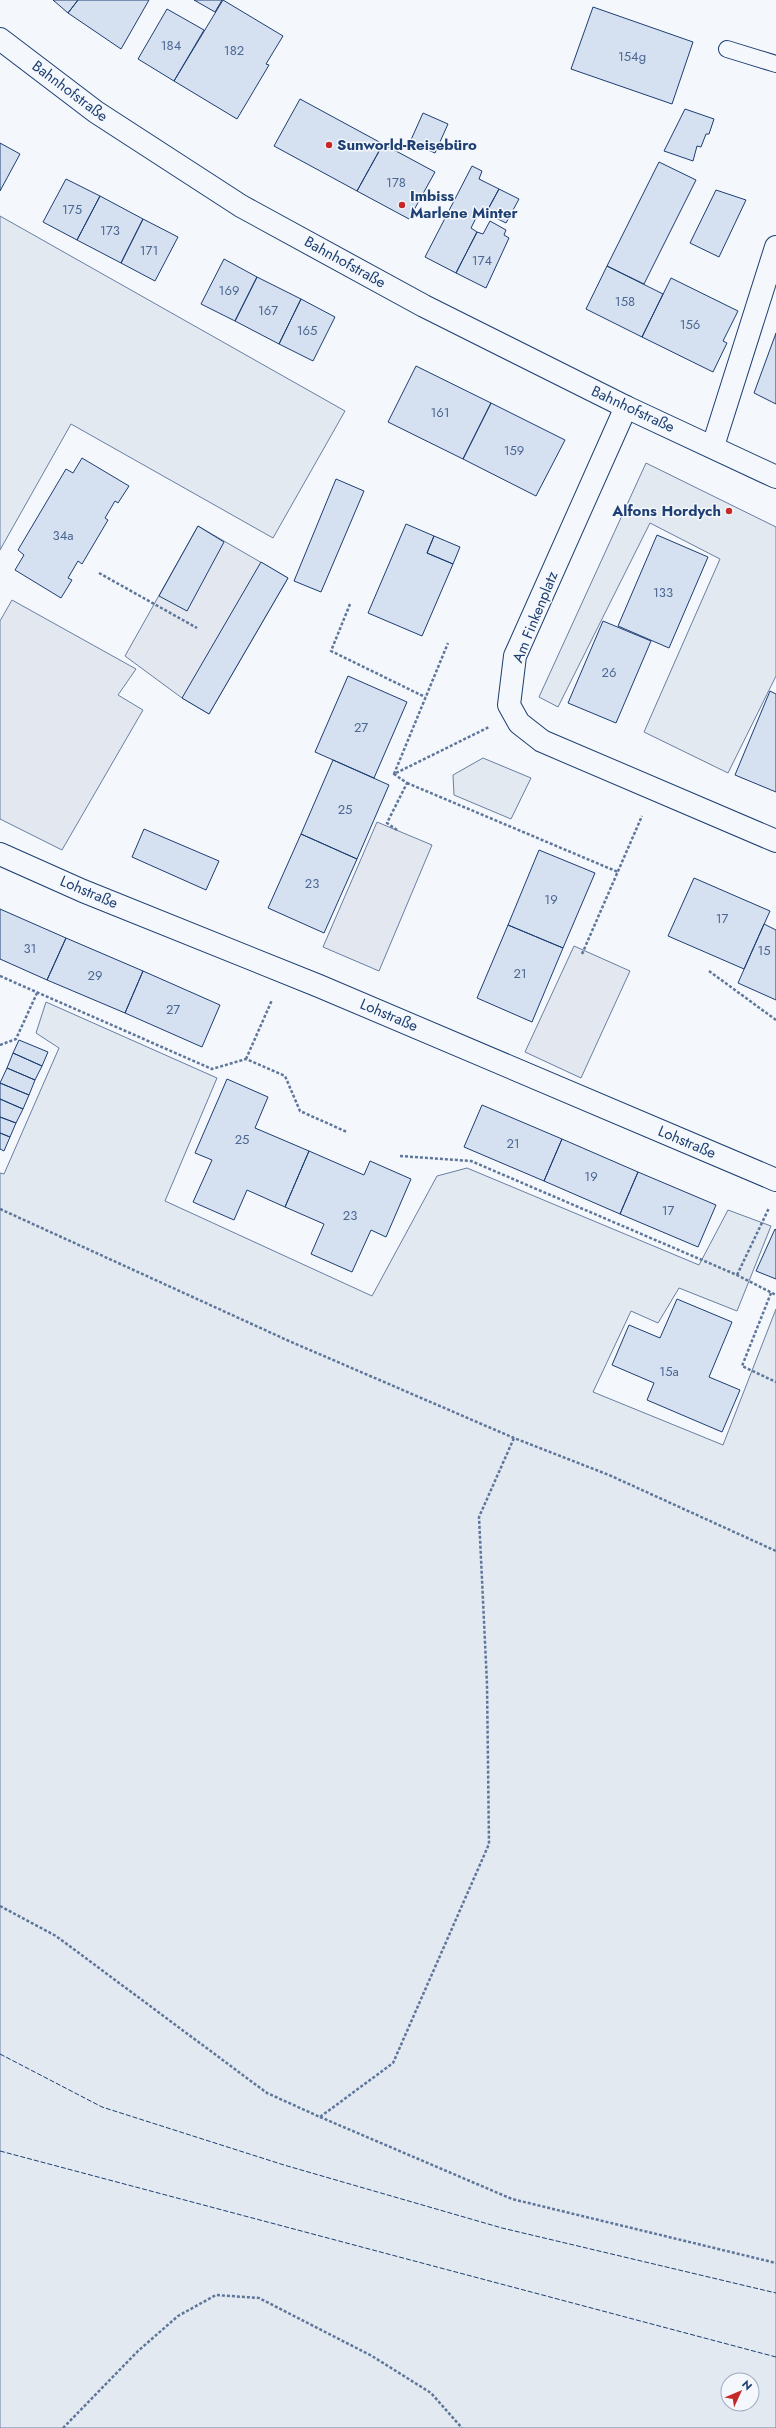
<svg xmlns="http://www.w3.org/2000/svg" width="776" height="2428" viewBox="0 0 776 2428" font-family="Jost,sans-serif">
  <style>
    .green { fill: #e3e9f0; stroke: #687fa3; fill-rule: evenodd }
    .parking { fill: #e3e8f0; stroke: #687fa3 }
    .building { fill: #d5e0f0; stroke: #1d3f73 }
    .lines { fill: none; stroke-linecap: round; stroke-linejoin: round }
    .lane-casing { stroke: #1d3f73; stroke-width: 18 }
    .street-casing { stroke: #1d3f73; stroke-width: 24 }
    .secondary-casing { stroke: #1d3f73; stroke-width: 24 }
    .path { stroke: #5e769c; stroke-width: 2.5; stroke-dasharray: 3 2; stroke-linecap: butt }
    .lane { stroke: #f4f7fb; stroke-width: 16 }
    .street { stroke: #f4f7fb; stroke-width: 22 }
    .secondary { stroke: #f4f7fb; stroke-width: 22 }
    .fence { stroke: #1d3f73; stroke-width: 1; stroke-dasharray: 5 2; stroke-linecap: butt }
    .poi-dot { fill: #c62828; stroke: #f4f7fb; stroke-width: 1.5 }
    .labels { text-anchor: middle; dominant-baseline: central; stroke-width: 3; stroke-linejoin: round; paint-order: stroke }
    .number-label { font-size: 13px; fill: #4b6792 }
    .street-label { font-size: 15px; fill: #1d3f73; stroke: #f4f7fb }
    .poi-label { font-size: 15px; font-weight: bold; fill: #1d3f73; stroke: #f4f7fb; text-anchor: start }
  </style>
  <rect width="100%" height="100%" fill="#f4f7fb"/>
  <path class="green" d="M0,216L345,411L273,538L71,424L0,550Z
    M646,463L776,527V676L728,773L644,732L720,559L650,523L558,707L539,697Z
    M483,758L531,778L511,819L454,795L453,775Z
    M46,1002L217,1078L165,1201L372,1296L437,1176L467,1168L699,1265L728,1210L771,1226L737,1311L679,1288L658,1323L631,1311L593,1392L723,1445L776,1309V2428H0V1173L4,1174L59,1048L36,1033ZM728,2380H752V2404H728Z"/>
  <path class="parking" d="M198,526L288,578L209,714L182,698L125,656Z
    M12,600L136,669L118,695L143,710L62,850L0,819V621Z
    M377,822L432,845L379,971L323,947Z
    M574,946L630,971L581,1078L525,1052Z"/>
  <path class="building" d="M53,0H78L68,13Z
    M78,0H149L121,49L68,13Z
    M194,0H222L215,12Z
    M223,0L283,36L266,64L269,65L237,119L174,81Z
    M593,7L693,42L672,104L571,69Z
    M167,9L204,30L174,81L138,59Z
    M300,99L383,144L357,191L274,146Z
    M685,109L714,119L709,134H706L701,147L697,146L693,161L664,151Z
    M423,113L448,124L435,153L410,142Z
    M0,143L20,154L0,191Z
    M383,144L435,172L409,219L357,191Z
    M659,162L696,180L644,284L607,266Z
    M472,166L482,171L479,179L499,189L486,213L480,210L471,228L477,232L456,273L425,257Z
    M66,179L100,196L77,240L43,222Z
    M499,189L519,199L506,223L486,213Z
    M716,190L746,200L719,257L690,243Z
    M100,196L143,219L121,263L77,240Z
    M143,219L178,237L155,281L121,263Z
    M490,221L506,230L504,235L509,238L486,288L456,273L477,232L483,234Z
    M224,259L257,277L235,321L201,304Z
    M607,266L663,294L642,337L586,309Z
    M257,277L301,299L279,344L235,321Z
    M671,278L738,311L723,341L727,343L713,372L642,337Z
    M301,299L335,317L313,361L279,344Z
    M776,333V404L754,393Z
    M416,366L491,403L463,459L388,422Z
    M491,403L565,440L536,496L463,459Z
    M82,458L129,486L118,503L115,501L105,518L108,520L82,564L78,561L68,578L72,580L61,598L15,570L24,555L18,550L66,469L73,473Z
    M336,479L364,491L321,592L294,581Z
    M406,524L434,536L427,553L453,564L422,636L368,613Z
    M198,526L224,542L187,611L159,596Z
    M657,535L708,557L669,648L618,626Z
    M434,536L460,547L453,564L427,553Z
    M261,562L288,578L209,714L182,698Z
    M603,621L651,641L616,723L568,703Z
    M348,676L407,702L374,778L315,752Z
    M770,691L776,694V792L735,775Z
    M333,760L389,785L357,859L301,834Z
    M144,829L219,861L206,890L132,857Z
    M301,834L357,859L324,933L268,908Z
    M539,850L595,873L563,948L508,925Z
    M694,878L770,911L744,969L668,936Z
    M0,909L66,938L47,980L0,959Z
    M764,924L776,930V1000L738,983Z
    M508,925L563,948L532,1022L477,998Z
    M66,938L143,971L125,1013L47,980Z
    M143,971L220,1005L202,1047L125,1013Z
    M19,1040L48,1052L42,1066L13,1053Z
    M13,1053L42,1066L35,1080L7,1068Z
    M7,1068L35,1080L29,1095L0,1083Z
    M227,1079L268,1097L255,1128L309,1151L285,1207L247,1190L234,1220L193,1202L212,1160L195,1153Z
    M0,1083L29,1095L23,1109L0,1099Z
    M0,1099L23,1109L16,1123L0,1117Z
    M482,1105L562,1139L544,1181L464,1147Z
    M0,1117L16,1123L10,1137L0,1133Z
    M0,1133L10,1137L4,1151L0,1149Z
    M562,1139L638,1172L620,1214L544,1181Z
    M309,1151L364,1175L370,1161L411,1179L386,1237L371,1230L352,1272L311,1254L324,1224L285,1207Z
    M638,1172L716,1205L698,1247L620,1214Z
    M775,1229L776,1230V1279L756,1271Z
    M677,1299L732,1322L709,1377L740,1390L722,1432L647,1400L654,1383L612,1365L629,1325L660,1338Z"/>
  <g class="lines">
    <g class="lane-casing">
      <path id="lane" d="M727,49L776,64"/>
    </g>
    <g class="street-casing">
      <path id="street" d="M626,407L515,656L509,705L519,723L542,741L776,841
        M713,446L776,247
        M0,854L83,891L319,986L776,1180"/>
    </g>
    <g class="secondary-casing">
      <path id="secondary" d="M0,39L96,112L241,206L424,306L626,407L776,477"/>
    </g>
    <path class="path" d="M99,573L197,628
      M350,604L331,651L425,697
      M394,774L448,643
      M407,783L618,872
      M397,830L387,823L407,783L394,774L489,727
      M582,954L642,816
      M709,971L776,1020
      M0,976L212,1069L246,1059L285,1076L300,1111L347,1132
      M0,1045L16,1039L37,993
      M246,1059L272,1000
      M400,1156L471,1161L737,1275L776,1295
      M0,1209L289,1341L514,1438L609,1475L776,1551
      M737,1275L769,1208
      M771,1293L742,1366L776,1382
      M0,1906L56,1936L267,2093L320,2117L393,2063L489,1844L487,1684L479,1517L514,1438
      M320,2117L512,2199L776,2263
      M63,2428L138,2351L178,2316L216,2295L259,2298L372,2356L431,2393L462,2428"/>
    <use href="#lane" class="lane"/>
    <use href="#street" class="street"/>
    <use href="#secondary" class="secondary"/>
    <path class="fence" d="M0,2054L102,2107L284,2165L502,2228L776,2293
      M0,2151L776,2357"/>
  </g>
  <g class="poi-dot">
    <circle cx="329" cy="145" r="4"/>
    <circle cx="402" cy="205" r="4"/>
    <circle cx="729" cy="511" r="4"/>
  </g>
  <g class="labels">
    <g class="number-label">
      <text x="171" y="45">184</text>
      <text x="234" y="50">182</text>
      <text x="632" y="56">154g</text>
      <text x="396" y="182">178</text>
      <text x="72" y="209">175</text>
      <text x="110" y="230">173</text>
      <text x="149" y="250">171</text>
      <text x="482" y="260">174</text>
      <text x="229" y="290">169</text>
      <text x="625" y="301">158</text>
      <text x="268" y="310">167</text>
      <text x="690" y="324">156</text>
      <text x="307" y="330">165</text>
      <text x="440" y="412">161</text>
      <text x="514" y="450">159</text>
      <text x="63" y="535">34a</text>
      <text x="663" y="592">133</text>
      <text x="609" y="672">26</text>
      <text x="361" y="727">27</text>
      <text x="345" y="809">25</text>
      <text x="312" y="883">23</text>
      <text x="551" y="899">19</text>
      <text x="722" y="918">17</text>
      <text x="30" y="948">31</text>
      <text x="764" y="950">15</text>
      <text x="520" y="973">21</text>
      <text x="95" y="975">29</text>
      <text x="173" y="1009">27</text>
      <text x="242" y="1139">25</text>
      <text x="513" y="1143">21</text>
      <text x="591" y="1176">19</text>
      <text x="668" y="1210">17</text>
      <text x="350" y="1215">23</text>
      <text x="669" y="1371">15a</text>
    </g>
    <g class="street-label">
      <text transform="translate(70 91) rotate(37)">Bahnhofstraße</text>
      <text transform="translate(345 262) rotate(29)">Bahnhofstraße</text>
      <text transform="translate(633 409) rotate(25)">Bahnhofstraße</text>
      <text transform="translate(535 617) rotate(-68)">Am Finkenplatz</text>
      <text transform="translate(89 892) rotate(23)">Lohstraße</text>
      <text transform="translate(389 1015) rotate(23)">Lohstraße</text>
      <text transform="translate(687 1142) rotate(23)">Lohstraße</text>
    </g>
    <g class="poi-label">
      <text x="337" y="145">Sunworld-Reisebüro</text>
      <text x="410" y="196">Imbiss<tspan x="410" dy="17">Marlene Minter</tspan></text>
      <text x="721" y="511" text-anchor="end">Alfons Hordych</text>
    </g>
  </g>
  <g transform="translate(740 2392) rotate(46)"><circle r="19" fill="#f4f7fb" stroke="#9eadc5"/>
  <path d="M0-3L7 15L0 10L-7 15Z" fill="#c62828"/>
  <text y="-6" font-size="11" font-weight="bold" text-anchor="middle" fill="#1d3f73">N</text>
  </g>
</svg>
